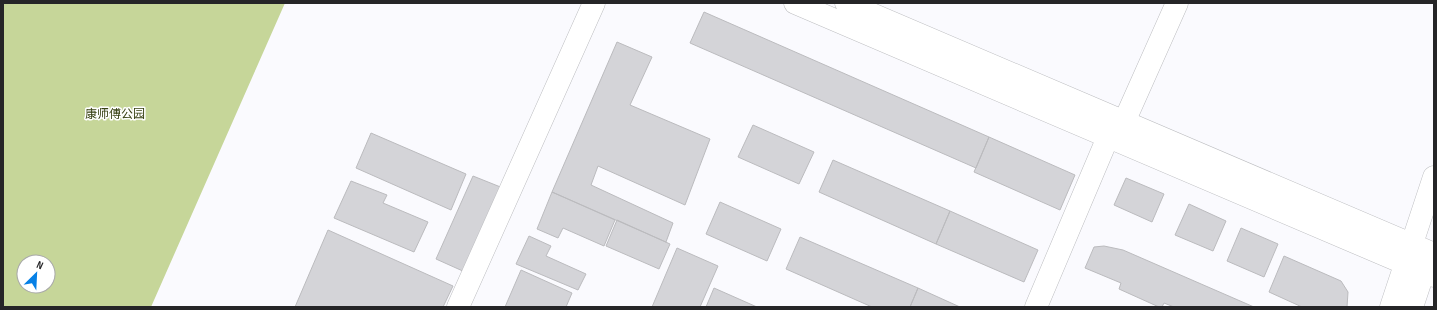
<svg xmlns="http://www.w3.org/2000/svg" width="1437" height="310" viewBox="0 0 1437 310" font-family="'Sofia Sans Condensed','Noto Sans SC',sans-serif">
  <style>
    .green { fill: #c6d699; fill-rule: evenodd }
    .building { fill: #d4d4d8; stroke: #bbbbbe }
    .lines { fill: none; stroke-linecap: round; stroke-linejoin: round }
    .minor-casing { stroke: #bdbec1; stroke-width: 23 }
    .minor { stroke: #fff; stroke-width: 22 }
    .labels { text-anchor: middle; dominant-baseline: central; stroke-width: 3; stroke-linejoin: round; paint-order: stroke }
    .park-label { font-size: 12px; fill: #364011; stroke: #fff }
  </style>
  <rect width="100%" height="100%" fill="#fafafe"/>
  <path class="green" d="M3,3H285L151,307H3ZM24,262H48V286H24Z"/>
  <path class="building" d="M704,12L989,137L976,168L690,43Z
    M617,42L652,57L630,105L710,139L685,205L598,166L591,185L673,223L666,242L552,192Z
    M753,125L814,152L799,184L738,157Z
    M371,133L466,174L451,210L356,168Z
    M989,137L1075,175L1060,210L974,172Z
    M833,160L950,211L936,244L819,192Z
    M473,176L503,188L465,272L436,259Z
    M1126,178L1164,194L1152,222L1114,205Z
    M351,181L387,195L383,203L428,222L414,252L334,218Z
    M552,192L615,220L604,246L563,228L558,238L537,229Z
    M720,202L781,229L767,261L706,234Z
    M1189,204L1226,221L1213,251L1175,235Z
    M950,211L1038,250L1024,282L936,244Z
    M617,220L670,244L659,269L606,246Z
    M1241,228L1278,244L1264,277L1227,261Z
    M328,230L453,286L443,307H295Z
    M529,236L551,246L546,256L586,274L578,290L516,264Z
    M800,237L918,288L910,307H872L786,269Z
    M1104,246L1123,250L1254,307H1174L1164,303L1162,307H1159L1119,289L1121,283L1085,268L1094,247Z
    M677,248L718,266L700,307H652Z
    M1284,256L1341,281L1348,292L1347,307H1302L1269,292Z
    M521,270L572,293L566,307H505Z
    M714,288L757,307H706Z
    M918,288L960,307H910Z"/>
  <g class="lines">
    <g class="minor-casing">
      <path id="minor" d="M795,3L1434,276
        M846,3L1434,254
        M1124,122L1177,3
        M458,307L594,3
        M1036,307L1108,137
        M1391,307L1434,177
        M1412,307L1428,259"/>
    </g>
    <use href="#minor" class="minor"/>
  </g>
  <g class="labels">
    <g class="park-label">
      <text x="115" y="114">康师傅公园</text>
    </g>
  </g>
  <rect width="1437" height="310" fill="none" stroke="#252527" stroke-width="8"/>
  <g transform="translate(36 274) rotate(24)"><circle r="19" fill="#ffffff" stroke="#a8a8a9"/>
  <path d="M0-3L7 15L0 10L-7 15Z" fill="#0680e6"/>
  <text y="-6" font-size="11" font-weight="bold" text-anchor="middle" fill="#252527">N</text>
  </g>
</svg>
